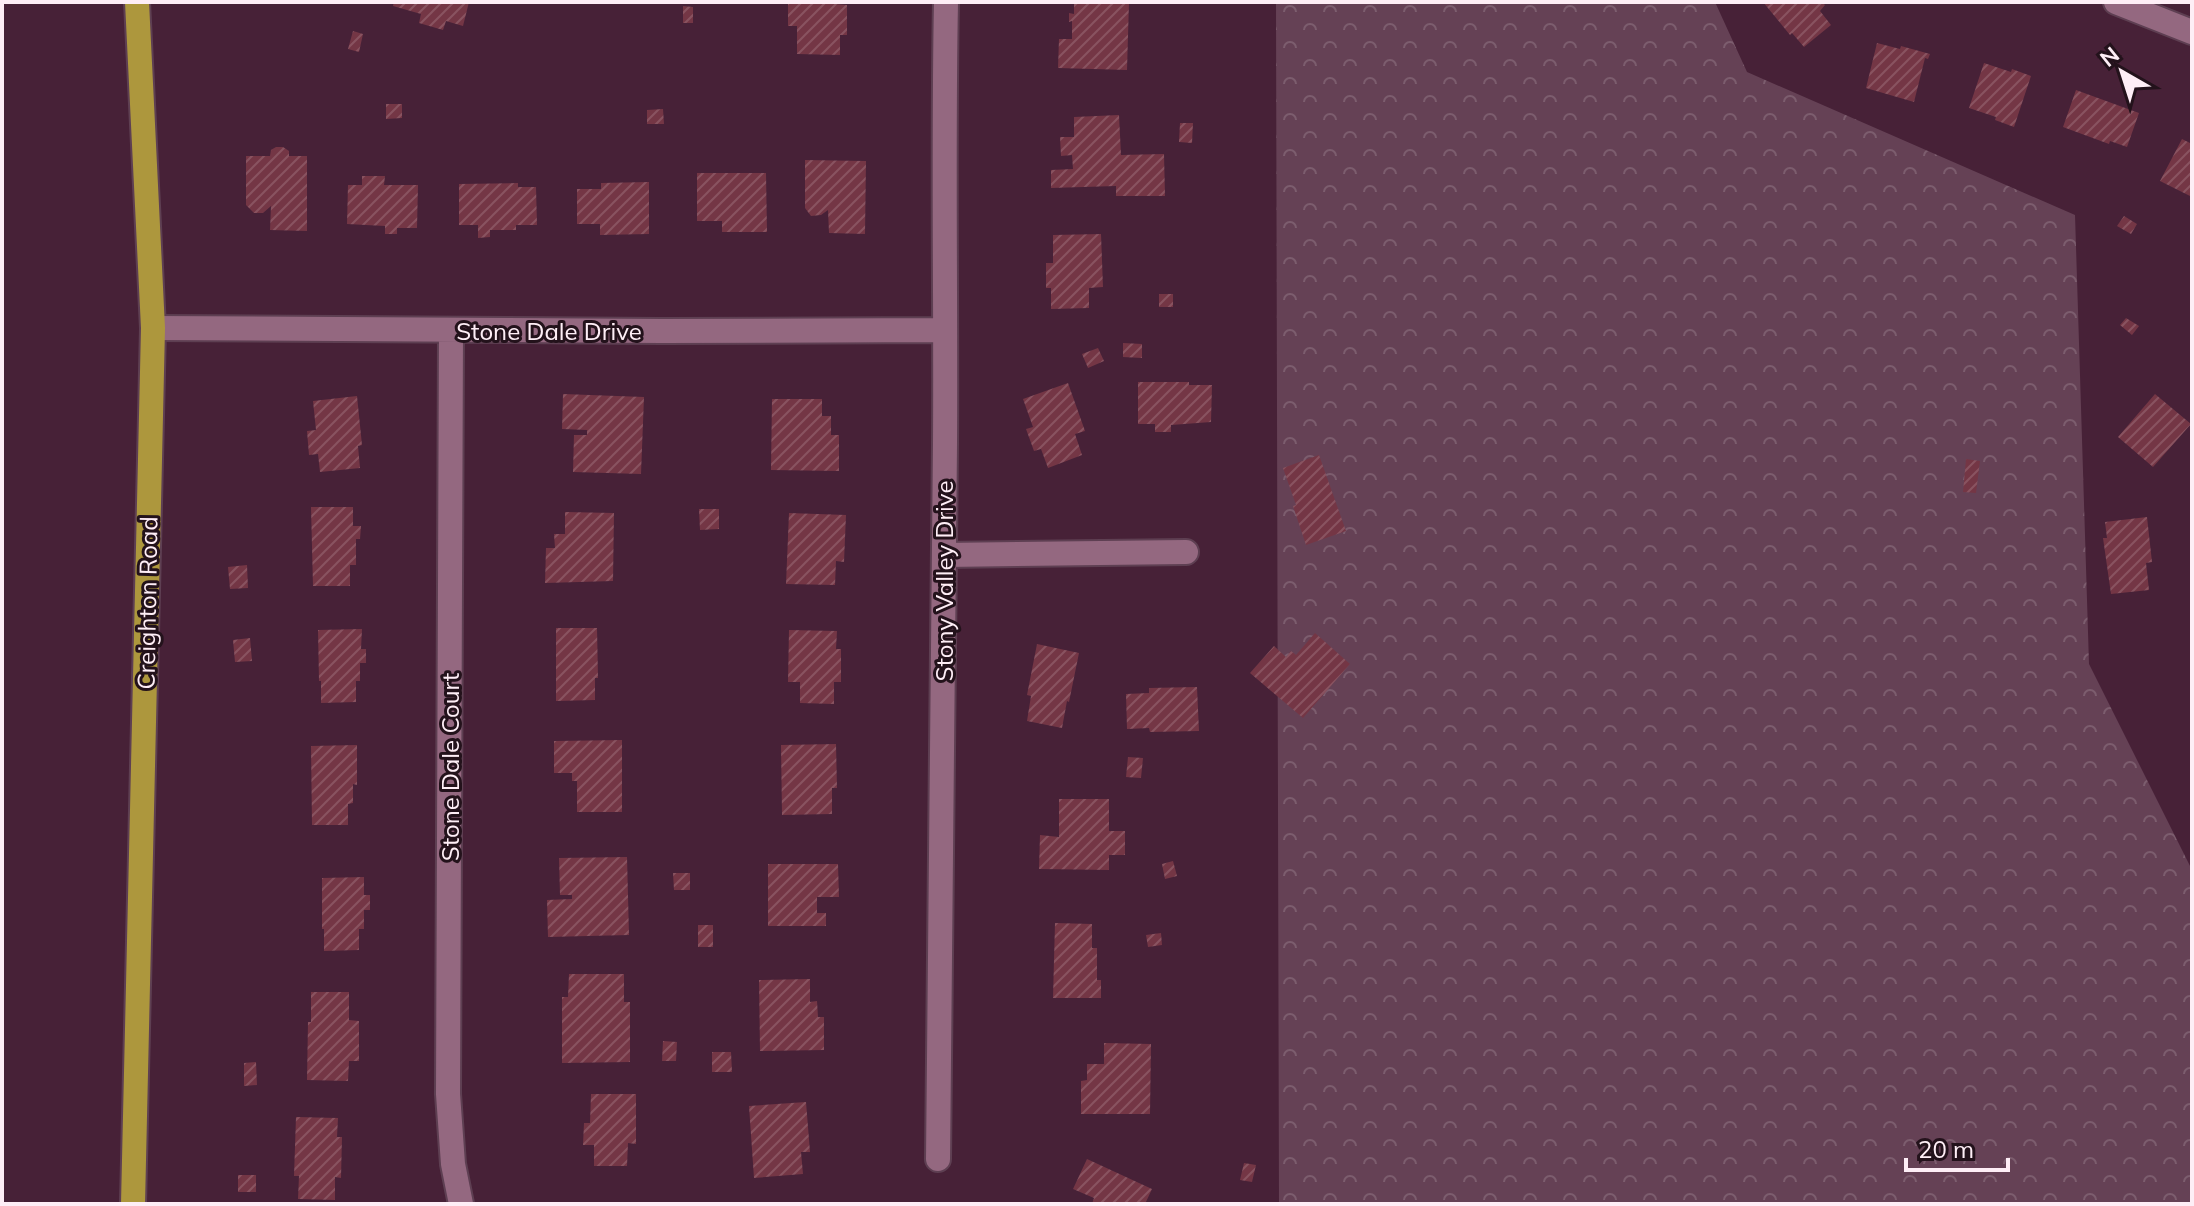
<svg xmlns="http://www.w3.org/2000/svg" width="2194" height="1206" viewBox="0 0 2194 1206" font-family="Mulish,sans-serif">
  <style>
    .forest { fill: url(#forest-crowns) }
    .building { fill: url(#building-hatch) }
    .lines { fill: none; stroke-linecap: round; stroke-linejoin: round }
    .minor-casing { stroke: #5e3f52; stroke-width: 28 }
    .major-casing { stroke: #5e3f52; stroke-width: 28 }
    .minor { stroke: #946880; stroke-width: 24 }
    .major { stroke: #ad973d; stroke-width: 24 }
    .labels { text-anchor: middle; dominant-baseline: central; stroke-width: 6; stroke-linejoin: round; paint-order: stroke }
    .street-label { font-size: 24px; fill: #feeef6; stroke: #23121b }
  </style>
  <defs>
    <pattern id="forest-crowns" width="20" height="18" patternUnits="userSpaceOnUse" patternTransform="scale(2)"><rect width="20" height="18" fill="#654155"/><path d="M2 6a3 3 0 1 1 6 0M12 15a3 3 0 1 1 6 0" fill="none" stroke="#7c5d6e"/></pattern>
    <pattern id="building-hatch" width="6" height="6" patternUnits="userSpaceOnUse" patternTransform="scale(2)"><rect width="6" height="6" fill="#743645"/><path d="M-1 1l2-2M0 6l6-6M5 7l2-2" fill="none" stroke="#895360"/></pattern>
  </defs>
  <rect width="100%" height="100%" fill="#472137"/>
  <path class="forest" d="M1276,2H1715L1747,72L2075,215L2089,664L2192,870V1204H1279Z"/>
  <path class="building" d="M394,2H469L463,26L446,21L443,30L419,23L421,14L393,6Z
    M788,2H835V4L847,5V35H840V55L797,54V26H788Z
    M1074,2H1129L1127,70L1058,68L1059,39H1072V21L1069,22V13L1074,14Z
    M1763,2H1822L1825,5L1820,11L1831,25L1804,47L1792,33L1790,35Z
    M683,6L693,7V23H683Z
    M353,31L363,34L359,52L348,49Z
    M1877,43L1900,49L1901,46L1930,54L1928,59L1925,58L1914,102L1866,88Z
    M1984,63L2011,72L2012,69L2031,76L2014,127L1995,120L1996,117L1969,108Z
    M2076,90L2139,113L2127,147L2110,141L2109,144L2063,127Z
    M386,104H402V118L386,119Z
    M663,109L664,124H647V110Z
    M1119,115L1121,155L1164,154L1165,196H1116V186L1051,188V170L1073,169L1072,155L1061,156L1060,137H1074V117Z
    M1180,123H1193L1192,143L1179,142Z
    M2182,139L2192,144V197L2160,181Z
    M276,147H283L289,151V156H307V231L270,230L271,206L263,213H254L246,205V156H270L271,150Z
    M805,160L866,161L865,234L829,233L828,210L821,215L811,216L805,208Z
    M697,173H766L767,232H722V221H697Z
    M362,176H385L384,185H418L417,228H397V234H385V226L347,224L348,185H362Z
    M649,182V234L600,235V224H577V189H601V183Z
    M518,183V187H536L537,225H516V230H490V237L478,238V225H459V184Z
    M2124,216L2137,224L2131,234L2117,226Z
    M1101,234L1103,287L1089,288V308L1051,309V288H1046V263H1053V235Z
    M1159,294H1173V307H1159Z
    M2126,318L2139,326L2132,335L2120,325Z
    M1123,343L1142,344V358L1123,357Z
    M1098,348L1104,361L1088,368L1082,354Z
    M1138,382H1189V385H1212L1211,422L1171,425V432H1155V424H1138Z
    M1068,383L1085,431L1075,434L1082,455L1048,468L1041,449L1034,451L1026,429L1033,427L1023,399Z
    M563,394L644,397L641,474L573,472L574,435H587V430L562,429Z
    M2155,394L2191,424L2153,467L2118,437Z
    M357,396L362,445L358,446L360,468L320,472L318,454L309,455L307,431L316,430L313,401Z
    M772,399H822V416H831V435H839V471L771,470Z
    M1319,455L1346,531L1306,545L1293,506L1296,505L1283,468Z
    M1966,459L1980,461L1976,493L1963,492Z
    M311,507H353V526H361L360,539H356V565H350V586H313Z
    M699,509H719V529L700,530Z
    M565,512L614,513L613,581L545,583L546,548H555L554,534H565Z
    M789,513L846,515L844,562L836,561L835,585L786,584Z
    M2147,517L2152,562L2146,563L2149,590L2111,594L2103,538H2107L2105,522Z
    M247,565L248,588L230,589L228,567Z
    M556,628H597L598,678H595V700L556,701Z
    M362,629L361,649H366V663H360V681H356V702L321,703V681H319L318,630Z
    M789,630L837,631L836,649H841V682H834V704L800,703V682H788Z
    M1315,633L1350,664L1303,718L1250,673L1274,646L1286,657L1291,651L1296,655Z
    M250,638L252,661L235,662L233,640Z
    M1037,644L1079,653L1069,702L1067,701L1062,728L1027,721L1031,696L1027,695Z
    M1197,687L1199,731L1150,732L1149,728L1127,729L1126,694L1149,693V688Z
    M622,740V812H577V781H572V773H554V741Z
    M836,744L837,788H832V814L782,815L781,745Z
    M357,745V785L353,784V803L348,804V825H312L311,746Z
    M1128,757L1143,758L1141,778L1126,777Z
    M1059,799H1109V831H1125V855H1109V870L1039,869L1040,835L1059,837Z
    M627,857L629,935L548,937L547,900L572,899V895H560L559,858Z
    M1173,861L1177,876L1165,879L1162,864Z
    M768,864H838L839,897H817V913H826V926H768Z
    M673,873H690V890H674Z
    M364,877V895H370V910H364V929H359V950L324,951V929H322V878Z
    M1055,923L1092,924V948H1097V980H1101V998H1053Z
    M698,925H713V947H698Z
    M1161,933L1162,945L1148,947L1146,935Z
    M569,974H624V1002H630V1062L562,1063V997H568Z
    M810,979V1002L817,1001L818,1017H824V1050L760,1051L759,980Z
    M311,992H349V1020L359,1021V1061H349L348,1081L307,1080L308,1022H311Z
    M663,1041L677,1042L676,1061H662Z
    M1104,1043L1151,1044L1150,1114H1081V1081L1087,1080V1064H1104Z
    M712,1052H731L732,1072H712Z
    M256,1062L257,1085L244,1086V1063Z
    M591,1094H636V1144L628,1143L627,1166H594V1145H583L584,1123H590Z
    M806,1102L810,1152H801L803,1174L754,1178L749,1106Z
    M296,1117L338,1118L337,1137H342L341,1178L335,1177V1200L298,1199L299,1176H294Z
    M1087,1159L1152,1189L1145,1204H1092L1094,1198L1073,1189Z
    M1244,1163L1256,1165L1252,1182L1240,1180Z
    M238,1175H256V1192H238Z"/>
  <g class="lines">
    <g class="minor-casing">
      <path id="minor" d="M2116,2L2192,32
        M153,328L662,331L945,330
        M451,330L448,1094L453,1164L461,1204
        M944,555L1186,552
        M938,1159C941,921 943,683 945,444C946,297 943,149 946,2"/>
    </g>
    <g class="major-casing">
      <path id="major" d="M133,1204L153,328L137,2"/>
    </g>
    <use href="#minor" class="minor"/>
    <use href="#major" class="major"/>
  </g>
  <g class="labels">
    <g class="street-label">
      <text x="549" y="331">Stone Dale Drive</text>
      <text transform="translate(944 581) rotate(-90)">Stony Valley Drive</text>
      <text transform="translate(147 603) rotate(-89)">Creighton Road</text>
      <text transform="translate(450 767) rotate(-90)">Stone Dale Court</text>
    </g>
  </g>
  <rect width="2194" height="1206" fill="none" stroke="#feeef6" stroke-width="8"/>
  <g transform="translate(2122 72) rotate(321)" stroke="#23121b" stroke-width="6" paint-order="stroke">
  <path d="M0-6L14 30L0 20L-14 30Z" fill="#feeef6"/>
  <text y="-12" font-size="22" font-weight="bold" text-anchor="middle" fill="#feeef6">N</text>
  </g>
  <path d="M1906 1158v12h102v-12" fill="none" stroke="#feeef6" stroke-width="4"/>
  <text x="1918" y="1158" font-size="24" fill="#feeef6" stroke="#23121b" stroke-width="6" paint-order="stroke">20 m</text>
</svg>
